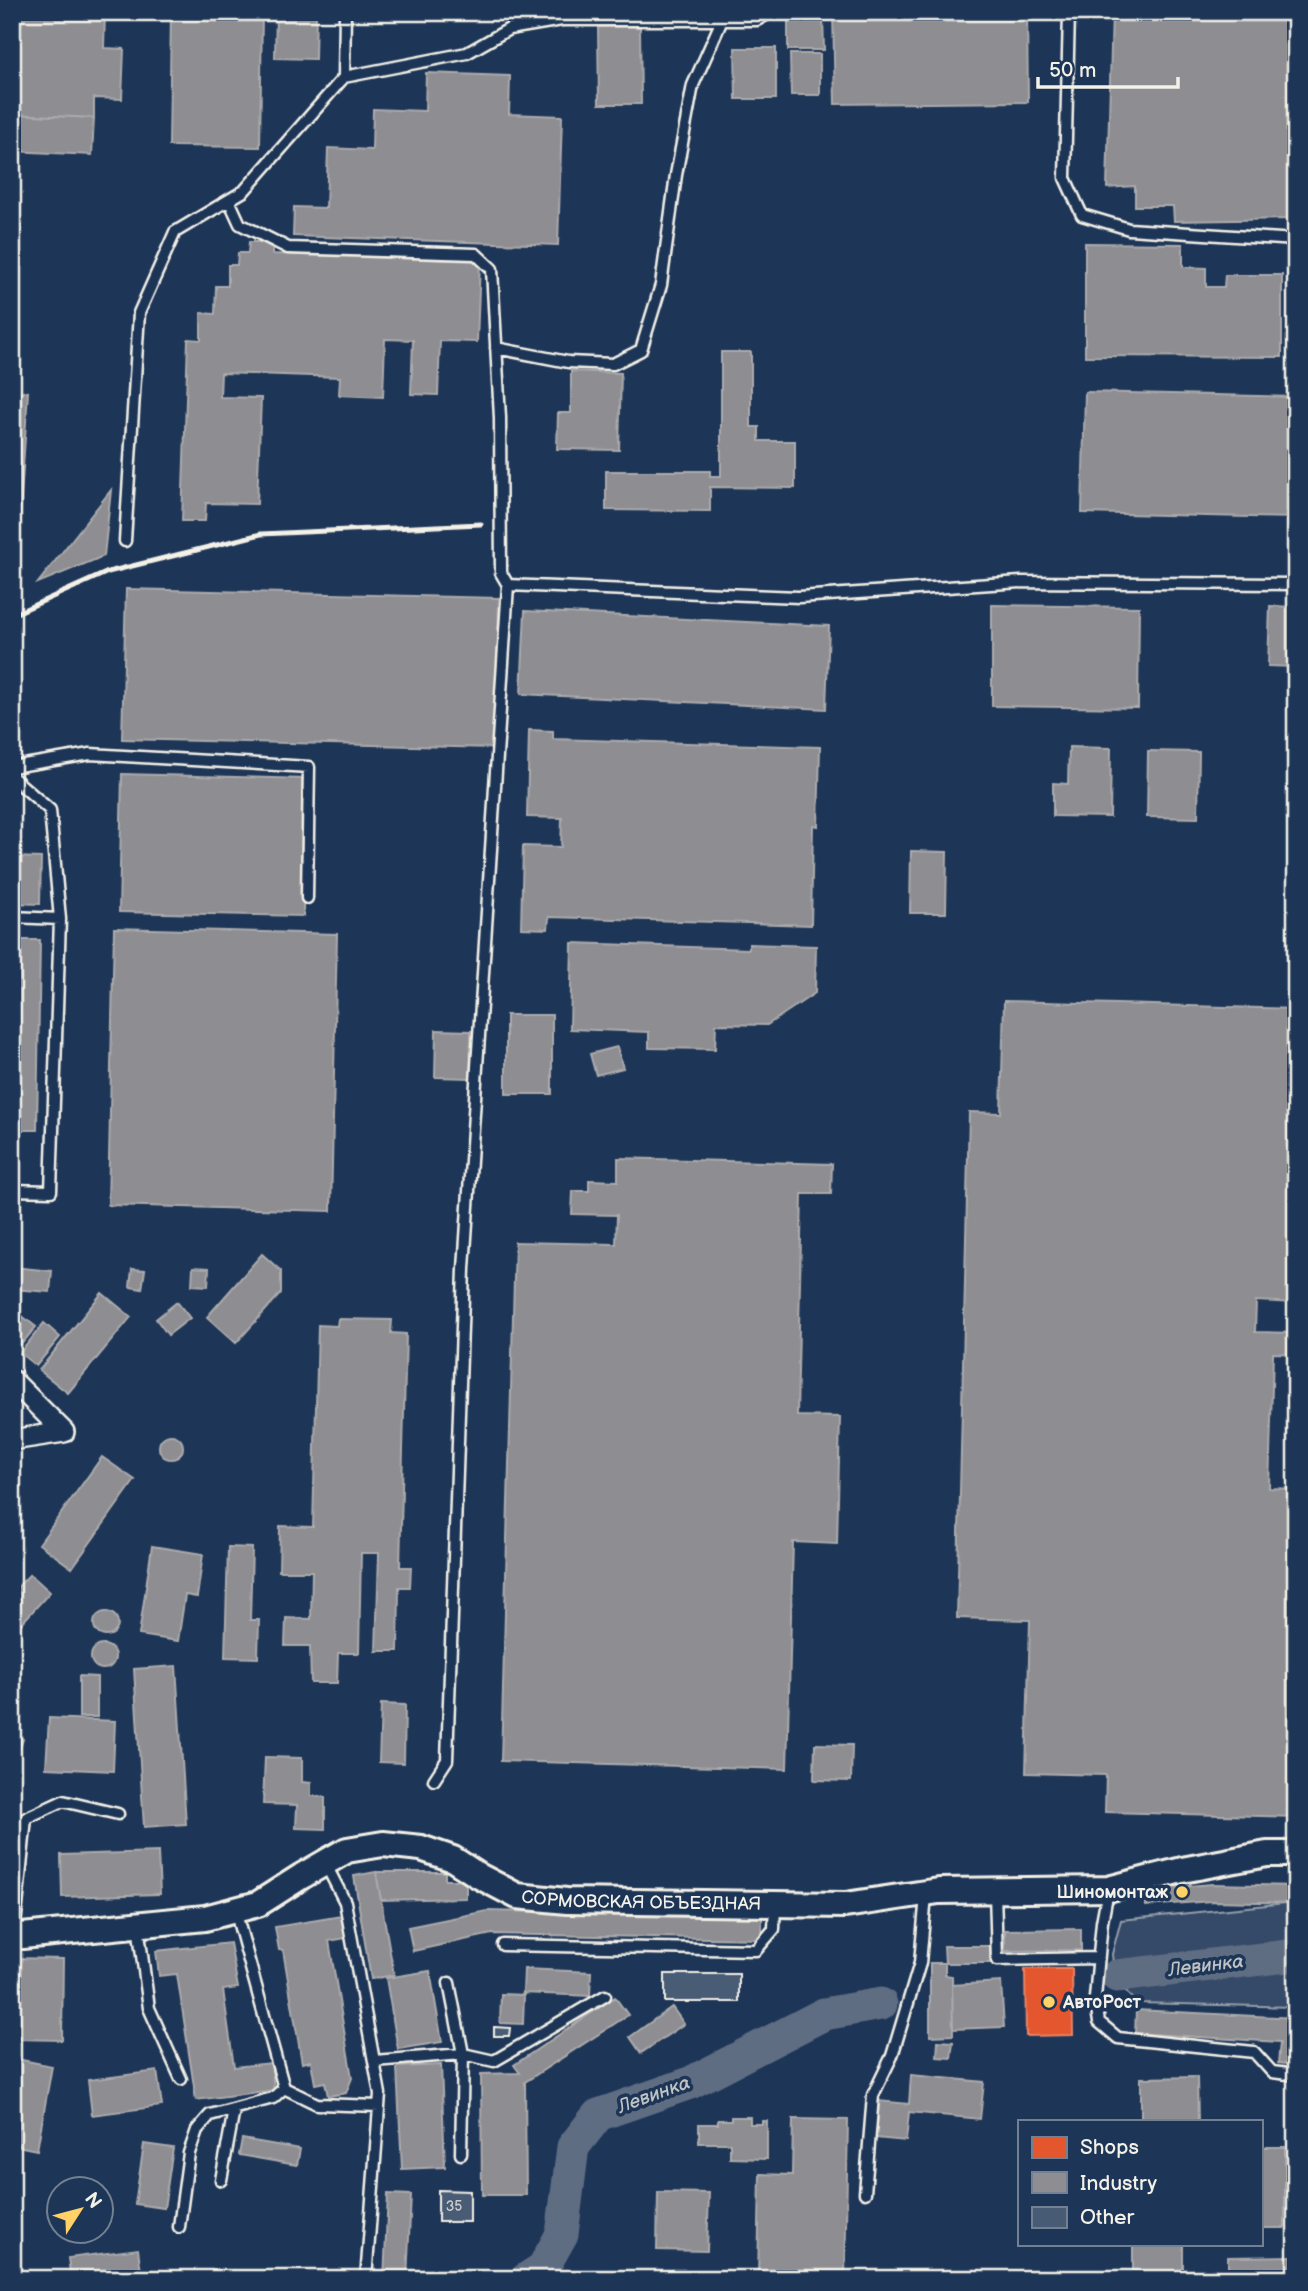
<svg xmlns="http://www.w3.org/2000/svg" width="1308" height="2291" viewBox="0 0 1308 2291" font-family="'Balsamiq Sans',sans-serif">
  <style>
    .green { fill: #354a67; stroke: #949ea8; stroke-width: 2 }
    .shops { fill: #e4572e; stroke: #e98566; stroke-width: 2 }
    .industry { fill: #8d8d92; stroke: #acabac; stroke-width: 2 }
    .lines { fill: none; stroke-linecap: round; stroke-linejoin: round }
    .river { stroke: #5e6d82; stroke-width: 33 }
    .building { fill: #485b74; stroke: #f4f1e8; stroke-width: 2 }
    .service-casing { stroke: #f4f1e8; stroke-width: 15 }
    .minor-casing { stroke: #f4f1e8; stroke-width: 24 }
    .tertiary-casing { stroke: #f4f1e8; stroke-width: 30 }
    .service { stroke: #1d3557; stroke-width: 10 }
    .minor { stroke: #1d3557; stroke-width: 19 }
    .tertiary { stroke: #1d3557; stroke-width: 24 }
    .rail { stroke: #f4f1e8; stroke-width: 5 }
    .poi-dot { fill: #ffd166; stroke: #1d3557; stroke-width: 2.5 }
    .labels { text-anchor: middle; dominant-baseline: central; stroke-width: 7; stroke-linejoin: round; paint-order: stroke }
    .number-label { font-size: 14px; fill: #c9cccb }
    .poi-label { font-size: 18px; font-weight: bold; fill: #f4f1e8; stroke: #1d3557; text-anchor: end }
    .street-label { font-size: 18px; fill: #f4f1e8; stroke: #1d3557 }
    .water-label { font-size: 19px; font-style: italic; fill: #c0c3c4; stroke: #1d3557 }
  </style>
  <rect width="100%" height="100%" fill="#1d3557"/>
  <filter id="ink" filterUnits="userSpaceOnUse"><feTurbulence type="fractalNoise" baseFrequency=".0143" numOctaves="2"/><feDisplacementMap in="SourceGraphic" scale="14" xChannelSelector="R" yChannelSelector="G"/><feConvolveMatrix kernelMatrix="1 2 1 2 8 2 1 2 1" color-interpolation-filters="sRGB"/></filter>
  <g filter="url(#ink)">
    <path class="green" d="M1296,1902V2007L1137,2003L1115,1982L1112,1954L1121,1920Z"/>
    <path class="shops" d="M1025,1969H1072L1073,2035L1026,2036Z"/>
    <path class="industry" d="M12,12H105L104,48L124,49L122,99L94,98V118L12,114Z
      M171,12H262L260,147L169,146Z
      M276,12H316L315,59L275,58Z
      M833,12H1027L1028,102L835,104Z
      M1112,12H1296V219L1174,221L1173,206H1135V186L1107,188Z
      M823,16L824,50H788V17Z
      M640,26L641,104H599L598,27Z
      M735,48H776V99H736Z
      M790,54H820V95H791Z
      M426,73L510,76L509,114L562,116L558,245L293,236L294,207L326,208L328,148L372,150L373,109L425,111Z
      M12,114L94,118L92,155L12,151Z
      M249,242H273L272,254L480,261L477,342L440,341L438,395L411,394L413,340L385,339L383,397L339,395L340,377L221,373L220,397L261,398L257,504L206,503L205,521H182L188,339L201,340V313L215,314L216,286H228V265H237L238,253H248Z
      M1085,243L1183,244V267L1206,268V287H1224L1225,275H1282V357L1085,356Z
      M721,352H751V427H759V441H795V488L710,487V511L606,510V471H710V476H721Z
      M571,371L621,373L619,450L557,449L558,413H571Z
      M12,391L28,392L19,528L12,527Z
      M1085,392L1296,397V518L1082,513Z
      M111,490L104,556L38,583Z
      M126,589L499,598L495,748L122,739Z
      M992,605L1139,607L1138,708L992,706Z
      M1270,606L1296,607V667L1268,666Z
      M525,611L829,626L826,709L521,694Z
      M529,730L553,731V739L820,747L818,826L813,825L811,925L549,917L548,929L521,928L523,846L561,847L562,818L527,817Z
      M1069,747L1111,748L1110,817L1053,816V783L1068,784Z
      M1148,751L1199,752L1198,818L1147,817Z
      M122,774L306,779L303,916L119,912Z
      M12,848H14V857L41,858L40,904L12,903Z
      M911,851L947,852L946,913H910Z
      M114,928L337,934L331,1211L108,1205Z
      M12,940H40L37,1130H12Z
      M572,943L749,949V944L816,946L815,993L767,1025L716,1024L715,1049L649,1048V1032L570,1029Z
      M1004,1001L1296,1009V1303L1256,1301L1255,1332L1296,1333V1354L1273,1353L1269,1488L1296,1489L1294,1597H1296V1817L1105,1812L1106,1775L1026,1773L1030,1620L957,1618L969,1112L1001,1113Z
      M506,1015H552V1094H506Z
      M436,1030L471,1031L470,1078L435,1077Z
      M617,1047L623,1068L596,1075L590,1054Z
      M618,1158L832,1164L831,1194H802L797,1416L840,1417L837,1544L793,1542L787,1769L501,1761L515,1242L616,1244L617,1215L572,1214L573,1191H589V1180L618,1181Z
      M262,1254L281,1271V1293L236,1343L207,1317Z
      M12,1267L52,1271L50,1292L12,1289Z
      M193,1267L209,1268L208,1286L192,1285Z
      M132,1269L145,1270L142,1289L130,1287Z
      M102,1293L131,1317L68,1393L39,1370Z
      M177,1302L190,1318L168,1335L156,1319Z
      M12,1308L36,1327L13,1354L12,1353Z
      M338,1319L392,1320L391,1333L406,1334L400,1567H411L410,1587H399L398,1651H376L379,1553H361L359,1653H338L337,1683H311L310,1646H285L286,1618L311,1619L312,1571H279L280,1526L313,1527L318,1325L337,1326Z
      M44,1323L60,1337L36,1366L20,1353Z
      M159 1447a12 12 0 1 1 24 0a12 12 0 1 1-24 0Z
      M102,1457L135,1480L72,1568L39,1544Z
      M152,1546L203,1554L197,1597L185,1595L178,1641L139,1635Z
      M228,1547L252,1548L250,1620H259L258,1658L225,1657Z
      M30,1574L50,1592L12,1634V1593Z
      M94 1624a12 12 0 1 1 24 0a12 12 0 1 1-24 0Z
      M91 1657a12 12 0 1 1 24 0a12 12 0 1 1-24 0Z
      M176,1666L186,1824L144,1827L134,1669Z
      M79,1676L97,1677V1717H79Z
      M381,1704L405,1705L404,1763L379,1762Z
      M49,1718L115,1721L113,1771L46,1768Z
      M12,1735L23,1739L12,1771Z
      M815,1744L852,1745L851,1781L814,1780Z
      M265,1757L302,1758V1782L311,1783V1796L325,1797V1829L296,1828L297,1805L263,1804Z
      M158,1852L160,1894L62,1897L61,1855Z
      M376,1872H445V1880H466V1898L381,1900Z
      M376,1872L394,1975L371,1979L354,1876Z
      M1212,1884L1296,1886V1903L1212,1901L1146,1906L1145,1890Z
      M487,1911L762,1917V1939L492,1934L413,1951L408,1927Z
      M342,1916L346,1938L329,1941L352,2078L346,2093L328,2096L325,2082L315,2084L311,2061L302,2063L283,1950H279L275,1927Z
      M1081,1929V1950L1005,1951V1930Z
      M230,1943L238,1988L223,1990L234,2067L271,2063L274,2090L196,2100L177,1974L159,1976L156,1951Z
      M944,1946H990V1963H945Z
      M12,1958L63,1959L62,2040L12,2039Z
      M930,1963H945V1975L952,1976L953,2035L930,2036Z
      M524,1969L591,1972L590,1996L523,1993Z
      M430,1971L442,2042L398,2049L386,1978Z
      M1001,1982L1004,2027L953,2029L952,1985Z
      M501,1994L524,1995L523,2024L500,2023Z
      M615,1997L628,2015L525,2082L526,2195H482L481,2074L520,2073L514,2065Z
      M672,2007L684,2024L641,2053L630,2037Z
      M1136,2010L1296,2018V2065L1278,2063L1280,2042L1135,2033Z
      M938,2041L953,2042L951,2058L937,2057Z
      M12,2058L52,2066L37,2150L12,2145Z
      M441,2065L445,2167L402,2169L397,2067Z
      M157,2071L162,2106L92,2115L88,2080Z
      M911,2075L984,2082L980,2119L909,2112L906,2141L876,2138L879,2101L909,2104Z
      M1197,2077L1198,2121H1141V2078Z
      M731,2117H750V2124H762V2121H767V2159L730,2158V2143H699V2124H718V2120H731Z
      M793,2119L848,2120L845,2279H758L760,2174L792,2175Z
      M242,2139L300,2149L297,2165L239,2155Z
      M144,2144L173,2148L164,2208L135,2204Z
      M1261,2147H1285V2228H1261Z
      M658,2192L709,2193L707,2251L657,2250Z
      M388,2194L411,2195L407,2279H384Z
      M1133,2244H1183V2279H1133Z
      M138,2249L142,2279H71L68,2258Z
      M1296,2256V2279H1228V2257Z"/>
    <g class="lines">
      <path class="river" d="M1117,1976L1296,1955
        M526,2279L543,2268L562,2234L573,2147L598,2115L690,2083L824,2014L881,2004"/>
    </g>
    <path class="building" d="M665,1974H739V2002H665Z
      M494,2027L510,2028L509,2036H494Z
      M438,2190L470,2191V2222H438Z"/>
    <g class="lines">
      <g class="service-casing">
        <path id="service" d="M1069,12L1065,178L1082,215L1129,229L1296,240
          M344,77L467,53L509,29L562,20H757L771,12
          M229,200L240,224L288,248L476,254L492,269L500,418L501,573L508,585
          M496,348L568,362L613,364L641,350L661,285L676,175L693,85L722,20
          M125,541L139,313L175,232L244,191L344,77L345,12
          M12,767L90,754L309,767L307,898
          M12,777L50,810L60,919
          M12,917L60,919L51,1191L12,1190
          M434,1780L447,1760L464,1269L508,585L799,597L1021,582L1296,584
          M325,1863L345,1902L380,2094L366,2279
          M1108,1890L1102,1922L1095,1998L1099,2022L1118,2038L1254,2052L1272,2072L1296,2075
          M995,1891L997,1960L1098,1958
          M235,1910L284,2088L317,2104L379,2106
          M138,1925L149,2008L181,2079
          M14,1936L26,1818L63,1801L118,1814
          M503,1945L756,1950L774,1929L775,1903
          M449,1983L463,2054L461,2154
          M374,2061L463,2054L494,2061L605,1996
          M221,2180L234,2110
          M865,2193L873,2095L892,2056L920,1963L926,1895
          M179,2227L189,2153L197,2130L210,2115L273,2098L284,2088"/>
      </g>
      <g class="minor-casing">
        <path id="minor" d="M12,1380L64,1432L12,1440"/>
      </g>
      <g class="tertiary-casing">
        <g id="tertiary">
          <path id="s1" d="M12,1937L205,1918L258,1904L302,1876L347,1850L383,1844L421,1848L453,1859L479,1876L517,1896L567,1901L845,1905L939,1891L1108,1889L1182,1870L1267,1854H1296"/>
        </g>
      </g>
      <use href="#service" class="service"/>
      <use href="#minor" class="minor"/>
      <use href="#tertiary" class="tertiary"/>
      <path class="rail" d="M12,615L108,572L261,534L481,524"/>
    </g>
  </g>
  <g class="poi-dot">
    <circle cx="1182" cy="1892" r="7"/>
    <circle cx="1049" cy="2002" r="7"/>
  </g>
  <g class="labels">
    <g class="number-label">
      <text x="454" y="2206">35</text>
    </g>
    <g class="poi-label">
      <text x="1168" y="1892">Шиномонтаж</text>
      <text x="1063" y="2002" text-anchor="start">АвтоРост</text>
    </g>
    <g class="street-label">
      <text stroke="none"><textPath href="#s1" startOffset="660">СОРМОВСКАЯ ОБЪЕЗДНАЯ</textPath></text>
    </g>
    <g class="water-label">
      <text transform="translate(1206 1966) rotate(-7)">Левинка</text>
      <text transform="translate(654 2095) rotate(-20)">Левинка</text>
    </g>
  </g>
  <rect width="1308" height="2291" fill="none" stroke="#1d3557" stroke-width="42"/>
  <rect x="21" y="21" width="1266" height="2249" fill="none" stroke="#f4f1e8" stroke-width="2.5" filter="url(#ink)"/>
  <rect x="1018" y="2120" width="245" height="126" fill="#1d3557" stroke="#738091" stroke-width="2"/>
  <rect x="1032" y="2137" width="35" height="21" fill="#e4572e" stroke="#738091" stroke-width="2"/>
  <text x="1080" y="2154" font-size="21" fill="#f4f1e8">Shops</text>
  <rect x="1032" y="2172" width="35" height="21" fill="#8d8d92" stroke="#738091" stroke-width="2"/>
  <text x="1080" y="2190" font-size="21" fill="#f4f1e8">Industry</text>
  <rect x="1032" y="2207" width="35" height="21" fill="#485b74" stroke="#738091" stroke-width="2"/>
  <text x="1080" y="2224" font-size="21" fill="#f4f1e8">Other</text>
  <g transform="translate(80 2210) rotate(54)"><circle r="33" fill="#1d3557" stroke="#738091" stroke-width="2"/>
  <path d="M0-5L12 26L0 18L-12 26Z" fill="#ffd166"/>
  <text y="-10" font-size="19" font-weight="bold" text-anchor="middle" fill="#f4f1e8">N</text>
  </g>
  <path d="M1038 77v10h140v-10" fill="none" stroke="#f4f1e8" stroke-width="3.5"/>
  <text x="1049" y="77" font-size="21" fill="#f4f1e8" stroke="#1d3557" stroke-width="5" paint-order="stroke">50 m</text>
</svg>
